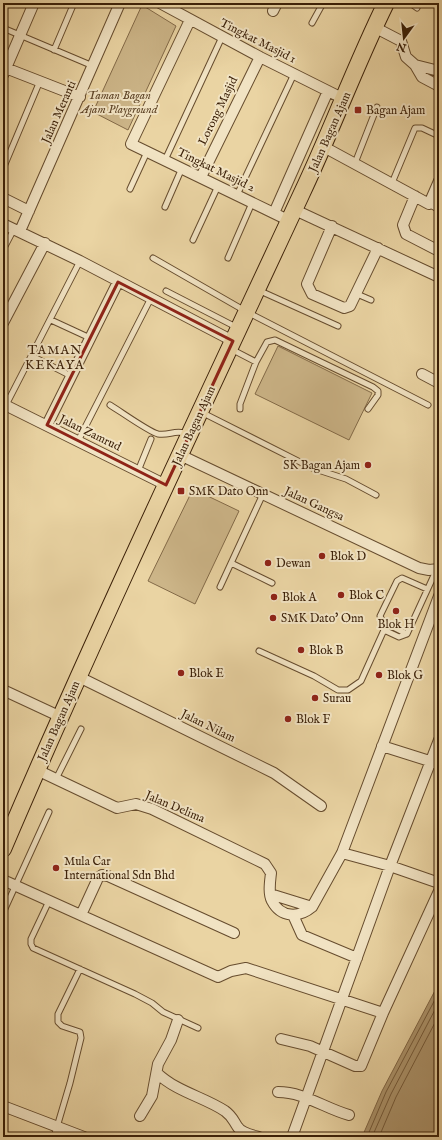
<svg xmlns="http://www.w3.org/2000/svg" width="442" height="1140" viewBox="0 0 442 1140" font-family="'IM FELL English',serif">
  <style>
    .green { fill: #ccb588; stroke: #836a48 }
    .water { fill: #ae966e; stroke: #806645 }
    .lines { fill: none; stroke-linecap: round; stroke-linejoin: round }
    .shore { stroke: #745a3a; stroke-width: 1 }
    .lane-casing { stroke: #664c2e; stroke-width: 7 }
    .street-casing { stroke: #664c2e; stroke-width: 12 }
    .primary-casing { stroke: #3a1f07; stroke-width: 18 }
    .lane { stroke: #f1e3c3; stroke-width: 5 }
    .street { stroke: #f1e3c3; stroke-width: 10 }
    .primary { stroke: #ead4a3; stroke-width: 16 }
    .marked { fill: none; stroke: #8f2418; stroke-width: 3; stroke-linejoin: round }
    .poi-dot { fill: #8f2418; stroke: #f1e3c3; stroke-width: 1.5 }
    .labels { text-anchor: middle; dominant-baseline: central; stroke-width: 4; stroke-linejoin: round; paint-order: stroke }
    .street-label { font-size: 12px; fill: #3a1f07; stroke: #f1e3c3 }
    .park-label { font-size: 12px; font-style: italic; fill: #5e4427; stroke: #f1e3c3 }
    .poi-label { font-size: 12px; fill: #3a1f07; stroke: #f1e3c3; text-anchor: start }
    .neighbourhood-label { font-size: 13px; letter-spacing: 1px; fill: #3a1f07; stroke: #f1e3c3 }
  </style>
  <rect width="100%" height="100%" fill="#ead4a3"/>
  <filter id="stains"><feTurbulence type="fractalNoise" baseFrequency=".005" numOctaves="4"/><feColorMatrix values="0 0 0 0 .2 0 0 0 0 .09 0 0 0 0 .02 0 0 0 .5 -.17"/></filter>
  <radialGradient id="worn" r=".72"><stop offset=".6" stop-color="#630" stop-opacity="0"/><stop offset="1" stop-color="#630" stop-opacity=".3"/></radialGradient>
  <path class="green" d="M142,5L176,26L128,130L93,112Z
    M278,346L372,393L349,440L255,394Z
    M193,489L239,511L195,604L148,581Z"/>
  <path class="water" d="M439,983V1137H362L382,1091Z"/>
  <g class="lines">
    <path class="shore" d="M367,1137L386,1092L439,992
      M372,1137L391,1094L439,1002
      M379,1137L396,1097L439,1015"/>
    <g class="lane-casing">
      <path id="lane" d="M410,3L417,8
        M312,23L323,3
        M3,28L93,66
        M54,50L74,3
        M165,160L222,37
        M355,163L377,107
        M3,169L40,81
        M392,183L415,128H422L439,136
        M130,189L147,152
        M237,195L294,74
        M429,204L439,210
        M165,207L182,168
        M193,240L218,186
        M3,250L14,229
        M153,258L247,312L428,405
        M228,258L252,203
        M258,290L338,326
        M166,291L236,327
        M357,294L371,300
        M51,320L90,338
        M231,349L256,362
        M32,356L71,376
        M6,405L80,261
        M110,405C120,411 149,432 158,434C170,436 175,429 188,434
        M240,409V404L256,362L267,342L275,340L373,387L378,391V395L368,409
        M201,412L312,468L346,479L376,495
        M78,441L151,298
        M138,471L151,439
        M231,563L272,583
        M220,587L263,494
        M407,634L383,622L380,616L397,581L402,578L427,589
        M259,651L314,676L338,690H348L361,681L384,630L399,637L407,634L435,573
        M56,779L81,729
        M49,901L31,939V944L33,948L135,994L152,1003L163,1012L198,1028
        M3,913L49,812
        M54,1137L70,1083L81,1038L80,1032L62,1026L58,1022V1014L80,969"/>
    </g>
    <g class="street-casing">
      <path id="street" d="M160,3L260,57L344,99
        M273,11L277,3
        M190,20L131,144L290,221
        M374,27L401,41L406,57L415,65L422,77L439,86
        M415,65L439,71
        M3,67L80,97
        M3,75L34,3
        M324,147L429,204L439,181
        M201,177L260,57
        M415,196L403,225L406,234L439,251
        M3,198L29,211
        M295,210L439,277
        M274,213L328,91
        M3,224L80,261L233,341
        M332,226L307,284L312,294L344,308L350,306L378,248
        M20,231L120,3
        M3,323L45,243
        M422,374L439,383
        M3,404L166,485
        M47,425L118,282
        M180,455L419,568L429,570L439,569
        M79,677L274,773L321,806
        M3,690L61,717
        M382,746L439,764
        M37,770L117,808L136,804L152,809L265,864L271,873C270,882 268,893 272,901C281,918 299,918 312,907L342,853L439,596
        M342,853L390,866L439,883
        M3,880L218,977L231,971L246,968L383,1013
        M270,894L312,907
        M81,915L98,878L102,875L108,876L234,933
        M293,915L302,935L357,958
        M281,1039L310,1046L355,1066H361L383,1013L439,891
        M157,1073C177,1092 204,1097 225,1111C232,1116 233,1120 237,1126C241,1133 251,1135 259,1137
        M278,1092C304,1092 324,1108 349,1115
        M3,1106L84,1137
        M140,1116L152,1096L158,1064L171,1040L178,1020
        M292,1137L390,866L439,740"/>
    </g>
    <g class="primary-casing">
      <path id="primary" d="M3,849C97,629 200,412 301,195C331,132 355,66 386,3"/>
    </g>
    <use href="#lane" class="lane"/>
    <use href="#street" class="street"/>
    <use href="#primary" class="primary"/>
  </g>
  <path class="marked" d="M118,282L233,341L166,485L47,425Z"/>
  <g class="poi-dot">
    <rect x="354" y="106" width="8" height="8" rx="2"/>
    <circle cx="368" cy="465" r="4"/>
    <rect x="177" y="487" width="8" height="8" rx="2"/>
    <circle cx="322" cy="556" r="4"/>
    <circle cx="268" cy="563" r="4"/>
    <circle cx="341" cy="595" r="4"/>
    <circle cx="274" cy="597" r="4"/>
    <circle cx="396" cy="611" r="4"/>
    <circle cx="273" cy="618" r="4"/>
    <circle cx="301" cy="650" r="4"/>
    <circle cx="181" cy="673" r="4"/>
    <circle cx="379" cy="675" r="4"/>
    <circle cx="315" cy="698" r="4"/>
    <circle cx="288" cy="719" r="4"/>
    <circle cx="56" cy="868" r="4"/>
  </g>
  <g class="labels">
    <g class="street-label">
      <text transform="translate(258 41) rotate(27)">Tingkat Masjid 1</text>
      <text transform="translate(218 111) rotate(-64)">Lorong Masjid</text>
      <text transform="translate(59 112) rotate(-66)">Jalan Meranti</text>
      <text transform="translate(330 132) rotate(-66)">Jalan Bagan Ajam</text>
      <text transform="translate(216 170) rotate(26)">Tingkat Masjid 2</text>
      <text transform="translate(194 426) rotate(-65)">Jalan Bagan Ajam</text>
      <text transform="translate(90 433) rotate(26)">Jalan Zamrud</text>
      <text transform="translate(314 504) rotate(25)">Jalan Gangsa</text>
      <text transform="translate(59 721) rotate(-66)">Jalan Bagan Ajam</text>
      <text transform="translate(208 726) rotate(26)">Jalan Nilam</text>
      <text transform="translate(175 807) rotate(23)">Jalan Delima</text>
    </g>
    <g class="park-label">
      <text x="119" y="95">Taman Bagan<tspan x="119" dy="14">Ajam Playground</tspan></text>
    </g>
    <g class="poi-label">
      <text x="366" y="110">Bagan Ajam</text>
      <text x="360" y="465" text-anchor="end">SK Bagan Ajam</text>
      <text x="189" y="491">SMK Dato Onn</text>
      <text x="330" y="556">Blok D</text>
      <text x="276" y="563">Dewan</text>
      <text x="349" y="595">Blok C</text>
      <text x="282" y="597">Blok A</text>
      <text x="281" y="618">SMK Dato' Onn</text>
      <text x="396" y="624" text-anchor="middle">Blok H</text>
      <text x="309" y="650">Blok B</text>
      <text x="189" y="673">Blok E</text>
      <text x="387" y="675">Blok G</text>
      <text x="323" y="698">Surau</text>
      <text x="296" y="719">Blok F</text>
      <text x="64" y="861">Mula Car<tspan x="64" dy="14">International Sdn Bhd</tspan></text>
    </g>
    <g class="neighbourhood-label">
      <text x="55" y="350">TAMAN<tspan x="55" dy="15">KEKAYA</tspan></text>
    </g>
  </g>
  <rect width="442" height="1140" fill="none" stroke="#ead4a3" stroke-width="16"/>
  <rect x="4" y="4" width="434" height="1132" fill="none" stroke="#3a1f07" stroke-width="2"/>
  <rect x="8" y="8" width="426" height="1124" fill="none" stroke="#3a1f07"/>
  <g transform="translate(404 38) rotate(195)" stroke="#f1e3c3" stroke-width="3" paint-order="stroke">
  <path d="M0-3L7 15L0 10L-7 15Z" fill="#3a1f07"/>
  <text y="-6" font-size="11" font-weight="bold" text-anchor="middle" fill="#3a1f07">N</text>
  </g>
  <rect width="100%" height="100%" filter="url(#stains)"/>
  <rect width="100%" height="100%" fill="url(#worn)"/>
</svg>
